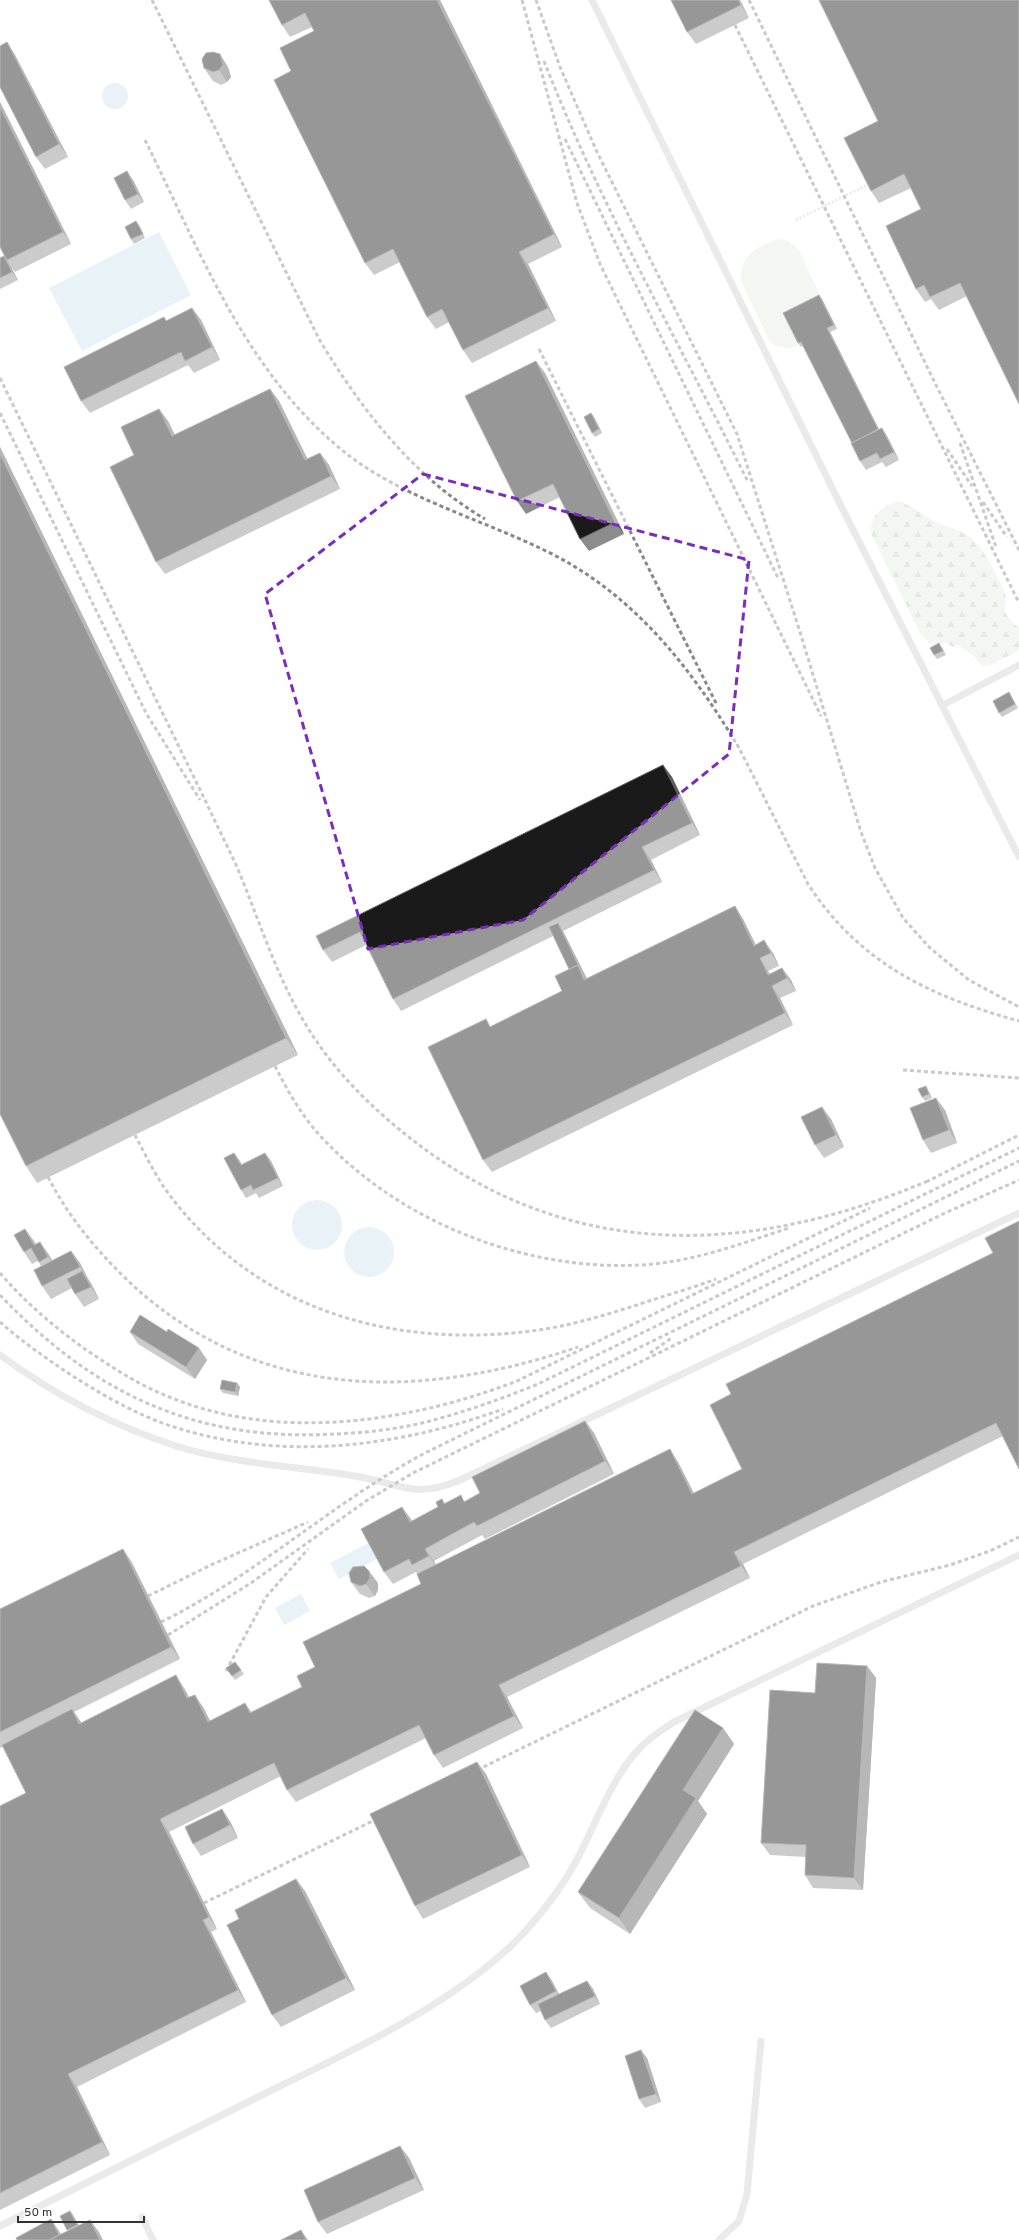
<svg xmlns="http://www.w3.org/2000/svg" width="1019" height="2240" viewBox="0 0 1019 2240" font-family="Overpass,sans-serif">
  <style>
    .green { fill: #e6ecdf }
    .forest { fill: url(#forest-firs) }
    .water { fill: #cfe2ee }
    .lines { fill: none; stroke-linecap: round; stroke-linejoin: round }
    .path { stroke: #cdcdcd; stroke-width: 2.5; stroke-dasharray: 2 2; stroke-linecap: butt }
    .lane { stroke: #d0d0d0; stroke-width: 7 }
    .rail { stroke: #888; stroke-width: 3; stroke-dasharray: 4 3; stroke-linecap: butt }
    .wall { fill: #8c8c8c }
    .shaded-wall { fill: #5f5f5f }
    .building { fill: #1a1a1a; stroke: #5f5f5f }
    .marked { fill: none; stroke: #7b2cbf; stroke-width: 3; stroke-dasharray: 8 5; stroke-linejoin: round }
  </style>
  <defs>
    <pattern id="forest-firs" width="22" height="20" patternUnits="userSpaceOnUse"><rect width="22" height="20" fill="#e6ecdf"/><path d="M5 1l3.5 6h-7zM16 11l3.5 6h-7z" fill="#c6cbc0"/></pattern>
  </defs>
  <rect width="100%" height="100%" fill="#fff"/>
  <path class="green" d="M780,239L787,240L799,250L822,299L786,318L799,344L789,349L774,345L769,340L741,281C739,255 757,246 780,239Z"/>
  <path class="forest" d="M899,501C911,506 920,513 931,519C941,526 955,527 965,534C983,545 994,570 1003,588C1012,608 993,606 1019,628V651L990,665L982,666L973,655L957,645L953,647L946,643L932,645L920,633L871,533C870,513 883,507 899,501Z"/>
  <path class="water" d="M102 96a13 13 0 1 1 26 0a13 13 0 1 1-26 0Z
    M159,232L191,295L82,351L49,288Z
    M292 1225a25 25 0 1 1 50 0a25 25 0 1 1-50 0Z
    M344 1252a25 25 0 1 1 50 0a25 25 0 1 1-50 0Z
    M370,1542L379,1558L339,1579L330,1563Z
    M301,1594L310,1611L284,1625L275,1608Z"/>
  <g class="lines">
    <path class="path" d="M796,220L869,184"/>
    <path class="lane" d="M592,0L841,506L1019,857
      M943,705L1019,665
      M0,1355C53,1394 114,1426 176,1446C234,1464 296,1466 355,1476C400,1483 413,1500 460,1480L1019,1213
      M142,2217L153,2240
      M0,2226C89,2181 179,2137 268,2092C351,2051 446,2008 513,1944C532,1925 550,1903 565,1880C592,1839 606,1783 640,1748C650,1737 662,1730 674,1722L1019,1555
      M719,2240L739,2221L747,2194L761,2041"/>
    <path class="rail" d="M152,0L319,339C361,409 413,477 485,519
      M522,0L577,203L600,264L821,716
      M536,0L560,67L597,152L737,434L800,632L861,832L875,868L903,918L930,948L969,980L1019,1007
      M749,0L934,381L1019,550
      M735,25L1019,603
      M544,61C601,207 679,342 748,482
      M565,139L778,578
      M145,140C198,247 243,366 336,445C393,495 476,517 544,550C632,592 690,666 739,748
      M539,349L717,705
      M0,378C69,520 137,661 206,802C216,824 227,845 237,867C261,924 278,983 313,1036C337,1073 370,1106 405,1134C565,1263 748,1258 930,1180
      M0,413L146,713L200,800
      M960,443L996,547
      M947,449L972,486
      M983,502L1007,537
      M737,744L808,884C859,963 931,997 1019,1021
      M275,1066C289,1094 305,1121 327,1143C406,1225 528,1271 641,1265C693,1262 740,1244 789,1228
      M903,1070L1019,1078
      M135,1135C145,1154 155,1175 168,1193C257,1312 396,1350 539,1330C573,1325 605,1315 637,1305C663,1296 690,1289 716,1279
      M48,1177C67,1214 92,1245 122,1275C251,1402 416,1402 578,1347
      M926,1182L1019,1135
      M0,1273C25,1302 54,1327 85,1349C113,1368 140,1386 172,1398C280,1442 411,1422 517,1381L870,1208
      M0,1295C94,1394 196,1442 334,1434C362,1433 390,1430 418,1424C459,1414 499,1400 538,1384L1019,1148
      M0,1322C20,1340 43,1356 65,1371C102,1395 141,1418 184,1430C289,1461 402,1446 503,1409
      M650,1353L673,1337
      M148,1596L211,1565L308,1522
      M161,1622C255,1576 331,1504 423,1454L1019,1161
      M168,1635L251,1583L366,1501L413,1473L945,1213L1019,1180
      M226,1671L266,1597L308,1549
      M471,1773L813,1606L881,1582L950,1565L990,1551L1019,1537
      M204,1903L383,1816"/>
  </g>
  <path class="wall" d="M269,0H440L562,247L528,264L556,321L472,363L463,350L449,322L436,329L427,317L400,262L374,275L365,263L291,71L314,31L312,27L290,37L282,25Z
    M671,0H740L749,18L696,44L687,32Z
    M7,42L15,55L68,157L45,169L36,157Z
    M228,67L231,77L227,82L221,85L213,81L204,68Z
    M0,102L71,244L15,272L11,267L18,280L0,289V258L4,256L0,247Z
    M878,121L967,296L939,310L931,299L925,302L916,289L921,209L911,188L879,203L871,191Z
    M133,180L144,202L131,209L125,200Z
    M139,225L145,238L134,244L131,239Z
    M822,299L837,329L830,332L879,429L887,436L899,460L886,467L882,462L866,470L860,461L852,443L803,346L801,347L798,343Z
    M192,308L201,320L220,360L194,373L188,365L90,413L81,401L166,321Z
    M545,373L624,534L589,551L580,539L560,497L526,514L517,501Z
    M270,389L279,401L307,459L320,453L329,465L340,489L165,574L156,562L134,455L159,409L168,421L175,435Z
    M591,413L594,417L602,433L595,437L592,433Z
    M0,447L298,1055L37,1183L26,1166Z
    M942,647L946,655L937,659L934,655Z
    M1009,692L1018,708L1002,717L999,713Z
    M663,765L672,777L700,835L651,860L662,882L563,931L587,978L735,906L743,919L756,945L773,953L779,966L768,971L770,974L782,968L791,980L796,991L780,998L793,1025L492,1172L483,1160L491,1026L562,991L569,969L553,936L401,1011L393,999L366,945L332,962L323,950Z
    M928,1090L932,1098L925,1101L922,1097Z
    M945,1110L957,1143L931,1153L923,1140Z
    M831,1119L844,1147L824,1158L815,1145Z
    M234,1153L242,1165L265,1153L271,1161L283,1186L259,1198L256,1193L246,1198L241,1190Z
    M1019,1221L1003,1436L743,1564L750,1578L507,1697L523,1728L443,1768L434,1755L426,1738L296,1802L287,1790L281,1776L169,1832L217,1929L211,1932L246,2002L77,2087L110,2155L0,2210V1806L26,1793L3,1747L0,1748V1609L131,1561L180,1659L74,1712L81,1723L184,1688L189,1697L203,1707L210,1721L251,1712L302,1687L315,1667L421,1584L416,1572L393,1584L384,1572L412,1521L438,1507L442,1499L445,1503L465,1501L480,1493L585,1421L594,1433L614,1474L485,1539L482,1535L434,1561L435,1565L678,1462L694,1493L742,1469L731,1394L993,1253Z
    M25,1229L36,1245L40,1242L49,1255L52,1260L71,1251L80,1263L99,1299L84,1307L75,1294L72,1288L51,1299L42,1286L41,1266L38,1261L32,1264L24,1252Z
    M130,1332H167L207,1360L195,1379L138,1344Z
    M237,1383L240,1387L238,1396L223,1393L220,1389Z
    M351,1582L378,1583V1590L375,1596L369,1598L360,1594Z
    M235,1662L244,1674L235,1680L226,1668Z
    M867,1666L876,1678L863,1890L813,1888L805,1875L806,1857L770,1855L761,1843L815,1693Z
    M723,1728L734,1744L698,1801L707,1814L630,1934L590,1908L578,1892Z
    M477,1762L486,1774L530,1867L423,1919L415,1906Z
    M230,1821L238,1838L201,1856L193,1844Z
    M305,1891L355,1990L281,2027L272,2015Z
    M546,1972L552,1981L559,1994L587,1981L593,1989L600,2004L551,2028L545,2020L541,2011L536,2013L530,2005Z
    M647,2058L661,2102L645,2108L639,2099Z
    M400,2146L409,2158L424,2190L327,2234L318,2222Z
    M73,2215L79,2225L99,2232L16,2238L57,2228L61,2234L68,2231L60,2216Z"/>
  <path class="shaded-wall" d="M437,0H440L562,247L554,234Z
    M738,0H740L749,18L741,5Z
    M7,42L15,55L68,157L59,144Z
    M220,54L228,67L231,77L227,82L219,70Z
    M0,102L71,244L63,232L0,107Z
    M127,171L133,180L144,202L138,194Z
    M136,221L139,225L145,238L143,234Z
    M519,252L528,264L556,321L548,308Z
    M4,256L11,267L18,280L12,272Z
    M819,295L822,299L837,329L834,325Z
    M192,308L201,320L220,360L212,347Z
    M827,328L830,332L881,434L878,430Z
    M536,361L545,373L624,534L615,522Z
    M270,389L279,401L314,472L305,460Z
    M159,409L168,421L181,448L172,436Z
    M591,413L594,417L602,433L599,429Z
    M882,428L887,436L899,460L894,452Z
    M0,447L298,1055L286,1038L0,454Z
    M320,453L329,465L340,489L331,476Z
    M663,765L672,777L700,835L692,823Z
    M642,847L651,860L662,882L654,870Z
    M735,906L743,919L762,958L754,946Z
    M558,923L563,931L593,992L584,980Z
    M764,940L773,953L779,966L771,953Z
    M760,958L768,971L775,984L768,975Z
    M782,968L791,980L796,991L787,978Z
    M772,986L780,998L793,1025L785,1013Z
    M926,1086L932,1098L929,1094Z
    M936,1098L945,1110L957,1143L949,1130Z
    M822,1107L831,1119L844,1147L836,1135Z
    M234,1153L240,1161L246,1174L241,1165Z
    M265,1153L271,1161L283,1186L278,1178Z
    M25,1229L34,1241L43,1258L34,1245Z
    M40,1242L49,1255L57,1269L48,1257Z
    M71,1251L80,1263L88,1279L80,1267Z
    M82,1271L91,1283L99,1299L91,1287Z
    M199,1348L207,1360L195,1379L186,1367Z
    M237,1383L240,1387L238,1396L235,1392Z
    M585,1421L594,1433L614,1474L605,1461Z
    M670,1449L678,1462L700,1506L692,1494Z
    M402,1507L411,1519L419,1534L410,1522Z
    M123,1549L131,1561L180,1659L171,1647Z
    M425,1549L434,1561L438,1569L429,1556Z
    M734,1552L743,1564L750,1578L741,1566Z
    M369,1571L378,1583V1590L375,1596L366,1584Z
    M867,1666L876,1678L863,1890L854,1878Z
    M176,1675L184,1688L196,1711L187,1698Z
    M499,1685L507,1697L523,1728L514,1716Z
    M195,1695L203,1707L217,1734L208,1722Z
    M245,1703L254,1716L250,1713Z
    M72,1709L81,1722L88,1736L79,1724Z
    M723,1728L734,1744L698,1801L707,1814L630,1934L619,1918L683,1790Z
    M477,1762L486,1774L530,1867L522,1855Z
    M222,1809L230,1821L238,1838L230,1825Z
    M160,1819L169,1832L217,1929L209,1917Z
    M296,1879L305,1891L355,1990L346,1978Z
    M203,1920L211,1932L246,2002L238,1990Z
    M546,1972L552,1981L562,2000L556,1991Z
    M587,1981L593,1989L600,2004L595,1996Z
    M641,2050L647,2058L661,2102L656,2094Z
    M68,2074L77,2087L110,2155L102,2142Z
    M400,2146L409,2158L424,2190L415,2178Z
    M70,2211L73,2215L80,2229L77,2225Z
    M51,2219L57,2228L64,2240L60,2236Z
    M90,2220L99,2232L103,2240H100Z
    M301,2230L308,2240H306Z"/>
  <path class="building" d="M269,0H437L554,234L519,252L548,308L463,350L442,309L427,317L393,249L365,263L274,80L291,71L280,48L314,31L305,13L282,25Z
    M671,0H738L741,5L687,32Z
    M819,0H1019V404L960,283L930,297L924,285L916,289L886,226L921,209L904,174L871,191L844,138L878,121Z
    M7,42L59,144L36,157L0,87V46Z
    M213,52L220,54L223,65L219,70L213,72L204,68L202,59L206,53Z
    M0,107L63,232L7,260L0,247Z
    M127,171L138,194L125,200L114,178Z
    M136,221L143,234L131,239L125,227Z
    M4,256L12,272L0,278V258Z
    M819,295L834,325L827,328L878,429L852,443L801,342L798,343L783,313Z
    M192,308L212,347L185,361L181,352L81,401L64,367L164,317L166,321Z
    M536,361L615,522L580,539L553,484L517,501L465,396Z
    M270,389L305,460L320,453L331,476L156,562L110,467L134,455L121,427L159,409L172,436Z
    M591,413L599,429L592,433L584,417Z
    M882,428L894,452L880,459L877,453L860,461L851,443Z
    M0,454L286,1038L26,1166L0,1114Z
    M939,643L943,651L934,655L930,648Z
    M1009,692L1015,704L999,713L993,701Z
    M663,765L692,823L642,847L654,870L393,999L360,932L323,950L316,936Z
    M735,906L754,946L764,940L771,953L760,958L768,975L782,968L787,978L772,986L785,1013L483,1160L428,1047L486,1019L490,1027L562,991L555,976L578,965L584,980Z
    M558,923L580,969L578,965L569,969L549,927Z
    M926,1086L929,1094L922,1097L918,1089Z
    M936,1098L949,1130L923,1140L910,1108Z
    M822,1107L836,1135L815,1145L801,1117Z
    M234,1153L241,1165L265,1153L278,1178L253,1190L251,1185L241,1190L224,1158Z
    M1019,1221V1469L996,1423L734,1552L741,1566L499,1685L514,1716L434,1755L419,1725L287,1790L274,1763L160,1819L209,1917L203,1920L238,1990L68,2074L102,2142L0,2193V1806L26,1793L2,1745L72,1709L79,1724L176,1675L187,1698L195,1695L208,1722L245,1703L250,1713L302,1687L297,1676L315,1667L303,1642L421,1584L417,1574L670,1449L692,1494L742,1469L710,1405L731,1394L726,1384L993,1253L985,1238Z
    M25,1229L34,1245L40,1242L48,1257L39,1262L31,1248L24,1252L14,1235Z
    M71,1251L80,1267L42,1286L34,1270Z
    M82,1271L91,1287L75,1294L67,1279Z
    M140,1315L167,1332L168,1329L199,1348L186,1367L130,1332Z
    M222,1380L237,1383L235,1392L220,1389Z
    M585,1421L605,1461L477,1526L474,1522L425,1549L429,1556L412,1565L409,1559L384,1572L361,1529L402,1507L410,1522L438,1507L436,1502L442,1499L444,1504L461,1495L464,1502L480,1493L472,1477Z
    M123,1549L171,1647L0,1732V1609Z
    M364,1566L369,1571L370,1578L366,1584L360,1586L351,1582L349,1573L353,1567Z
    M235,1662L241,1670L232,1676L226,1668Z
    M817,1663L867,1666L854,1878L805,1875L806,1845L761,1843L770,1690L815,1693Z
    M695,1710L723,1728L683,1790L696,1798L619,1918L578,1892Z
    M477,1762L522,1855L415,1906L370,1814Z
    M222,1809L230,1825L193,1844L185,1827Z
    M296,1879L346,1978L272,2015L227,1925L239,1919L235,1910Z
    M546,1972L556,1991L530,2005L520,1986Z
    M587,1981L595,1996L545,2020L538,2004Z
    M641,2050L656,2094L639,2099L625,2056Z
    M400,2146L415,2178L318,2222L304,2190Z
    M70,2211L77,2225L67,2230L60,2216Z
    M51,2219L59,2235L49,2240H17L16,2238Z
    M90,2220L100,2240H49Z
    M301,2230L306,2240H281Z"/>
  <path d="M0 0H1019V2240H0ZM423,474L749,560L729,754L523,920L368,949L265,594Z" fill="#fff" fill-opacity=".55" fill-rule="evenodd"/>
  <path class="marked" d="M423,474L749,560L729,754L523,920L368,949L265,594Z"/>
  <path d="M18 2216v6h126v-6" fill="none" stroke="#333333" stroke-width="2"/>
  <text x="24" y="2216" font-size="12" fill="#333333" stroke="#ffffff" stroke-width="3" paint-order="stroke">50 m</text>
</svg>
